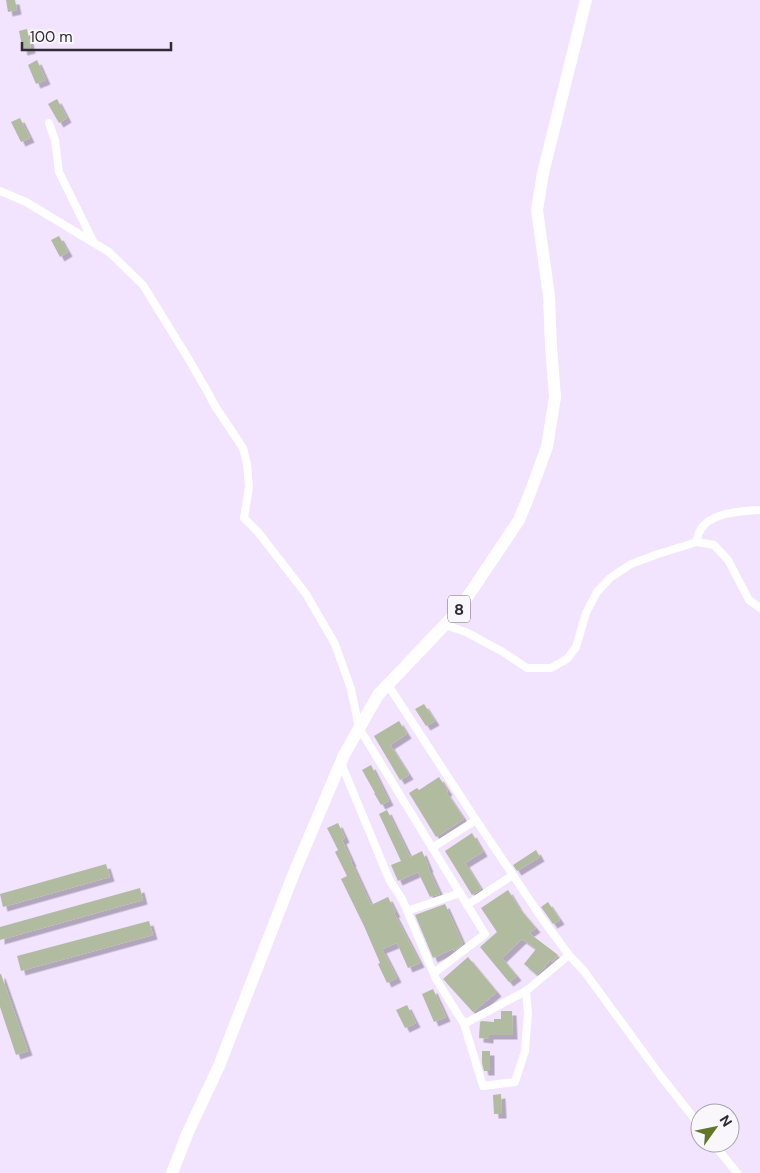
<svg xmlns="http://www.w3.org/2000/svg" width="760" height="1173" viewBox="0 0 760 1173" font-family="'DM Sans',sans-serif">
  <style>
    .building { fill: #b1bb9f; filter: url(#shadow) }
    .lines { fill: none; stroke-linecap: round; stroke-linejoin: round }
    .street { stroke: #fff; stroke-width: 8 }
    .primary { stroke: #fff; stroke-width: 12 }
    .labels { text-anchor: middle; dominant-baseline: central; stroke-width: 4; stroke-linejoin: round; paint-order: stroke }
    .shield { fill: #f9f6fc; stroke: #6c6770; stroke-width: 1 }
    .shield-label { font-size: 16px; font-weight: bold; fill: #2f2a34 }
  </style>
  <defs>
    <filter id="shadow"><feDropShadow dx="4.5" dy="4.5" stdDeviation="0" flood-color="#0004"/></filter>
  </defs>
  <rect width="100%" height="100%" fill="#f2e3ff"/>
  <path class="building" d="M6,0H15L17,10L8,12Z
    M27,29L31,49L23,51L19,31Z
    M37,60L46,80L36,84L28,65Z
    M57,99L67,118L59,123L48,104Z
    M20,118L30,138L21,142L11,122Z
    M59,236L68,252L60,257L51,240Z
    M424,704L435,721L426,726L415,709Z
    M399,721L407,734L390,745L409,775L400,780L374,736Z
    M371,765L389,801L381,805L374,793H375L362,770Z
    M439,777L448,791L446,792L464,819L436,837L409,793L417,788L419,790Z
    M387,810L410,857L422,851L429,868H428L440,894L430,897L418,872L398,881L391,865L401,861L379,814Z
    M338,823L345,838L342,840L352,862H351L371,905L388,897L396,913H394L420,963L408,968L397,943L382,949L397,978L387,983L378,964L380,963L364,926L341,879L347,876L335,852L338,850L327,828Z
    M472,833L483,852L465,863L481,889L472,895L445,851Z
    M536,850L540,857L517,871L513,865Z
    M106,864L110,877L3,907L0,894Z
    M140,888L143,900L0,940V927Z
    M508,890L519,908L536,928L529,933L558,955L552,962L550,960L542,970L537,975L524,964L536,949L522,939L502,958L517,976L509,982L480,947L497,932L481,908Z
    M548,902L560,920L553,924L541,907Z
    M445,904L463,944L454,951L453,949L433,958L415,915Z
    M149,921L153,935L21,971L17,956Z
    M468,957L497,992L473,1012L443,979Z
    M0,974H1L28,1051L16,1055L0,1007Z
    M433,989L446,1017L434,1022L422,994Z
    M407,1005L416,1023L405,1028L396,1010Z
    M501,1011H512L513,1035H489V1039L479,1038L480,1022L482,1021L494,1022V1019H501Z
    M482,1051H490V1071H484L482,1063Z
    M501,1094L502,1114H494L493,1095Z"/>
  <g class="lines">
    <path class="street" d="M49,123L55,140L59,172L94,243
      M0,191L26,202L109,252L143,285L188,358L207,391L215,406L243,448L247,464L249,487L244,518L258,532L306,594L335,644L351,689L359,728L485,934L434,973
      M697,542C698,513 738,511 760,510
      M445,625L466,632L503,652L527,668H551L567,659L576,647L586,613L597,592L610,578L631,564L658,554L697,542L714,545L728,560L749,600L760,608
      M388,685L476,820L543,920L569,955L584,971L660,1075L700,1126
      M341,763L389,879L403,901L436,979L464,1024L483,1086L515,1082L525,1051L528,1013L526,991
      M432,848L476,820
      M467,905L513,875
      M407,911L460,893
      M464,1024L526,991L569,955
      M713,1143L737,1173"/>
    <path class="primary" d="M172,1173L188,1132L219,1066L294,873L344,755L378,695L458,611L519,520L530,493L547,447L555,397L551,347L549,296L537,210L543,173L586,0"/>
  </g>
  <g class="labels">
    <rect class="shield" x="448" y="595.5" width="22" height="27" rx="4"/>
    <g class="shield-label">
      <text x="459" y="609">8</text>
    </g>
  </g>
  <g transform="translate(715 1128) rotate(57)"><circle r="24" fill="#f9f6fc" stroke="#a8a4ac"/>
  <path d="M0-4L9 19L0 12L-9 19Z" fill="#617627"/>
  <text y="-8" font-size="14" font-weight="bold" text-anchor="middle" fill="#2f2a34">N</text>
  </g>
  <path d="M22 42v8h149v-8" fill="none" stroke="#2f2a34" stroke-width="2.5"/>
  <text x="30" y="42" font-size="15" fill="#2f2a34" stroke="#f9f6fc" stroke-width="4" paint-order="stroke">100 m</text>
</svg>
